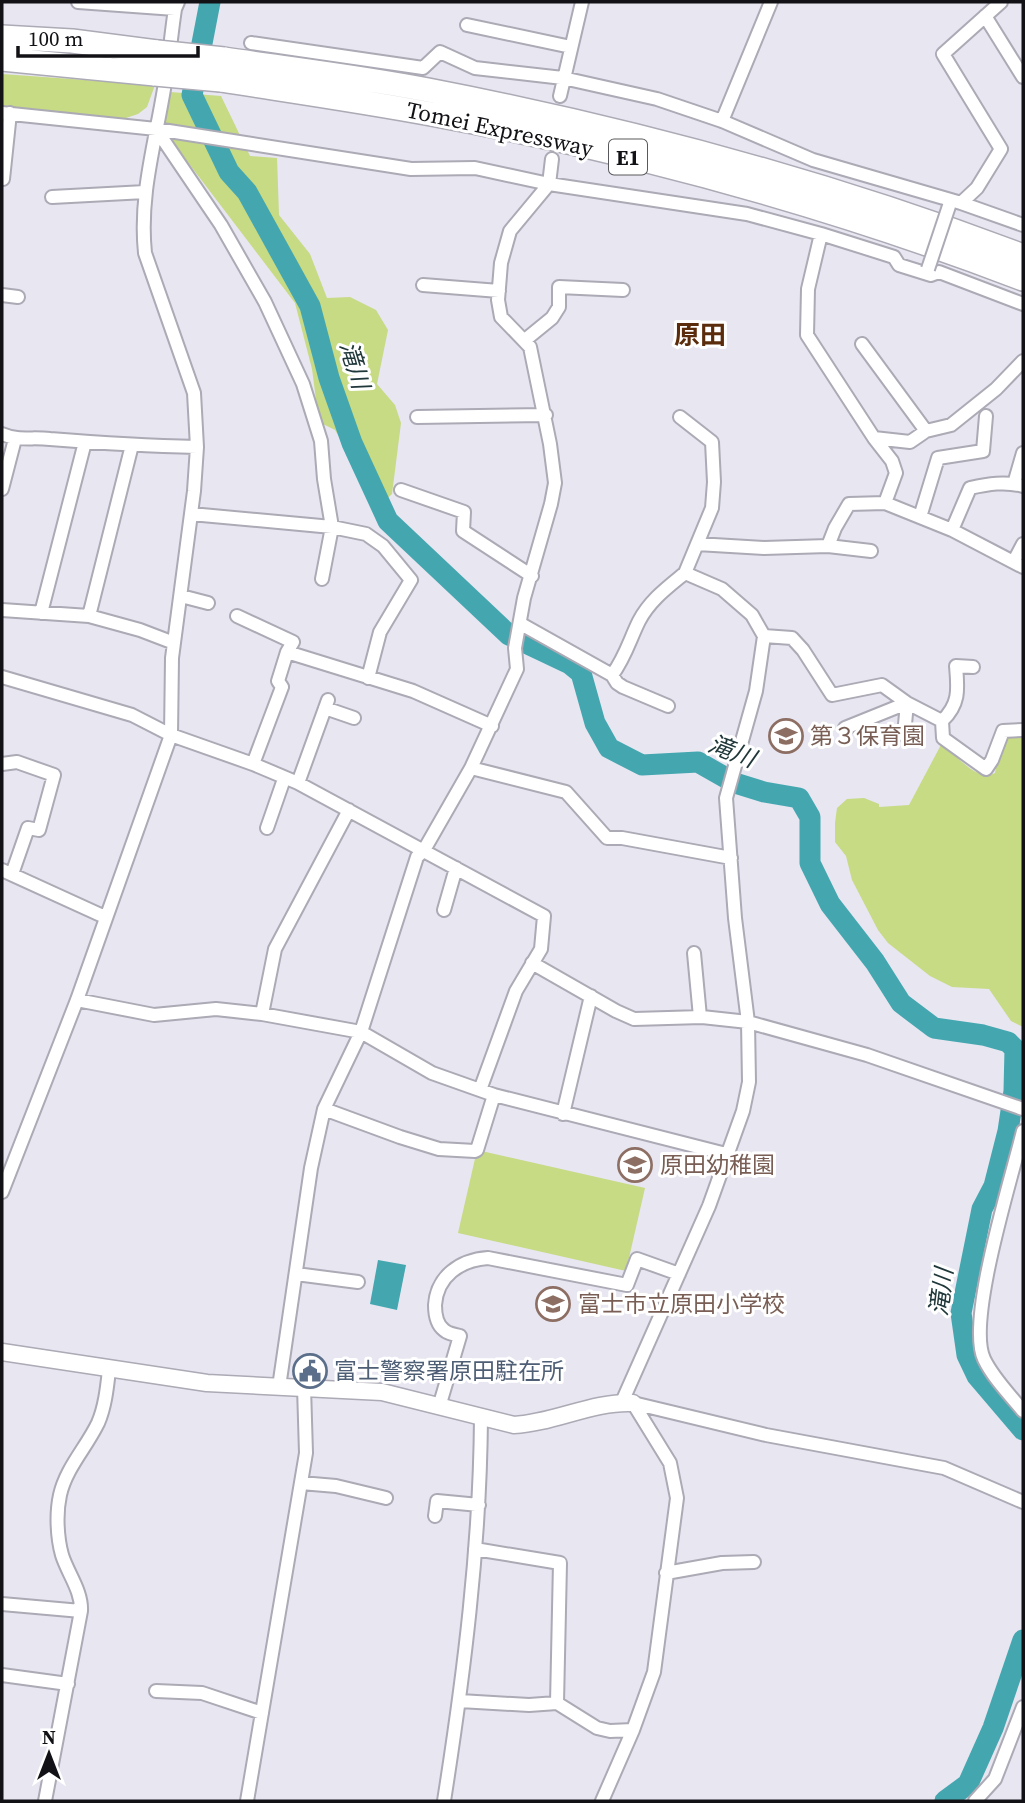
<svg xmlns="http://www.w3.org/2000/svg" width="1025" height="1803" viewBox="0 0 1025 1803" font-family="'Source Serif 4','Noto Sans JP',serif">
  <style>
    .green { fill: #c7da84 }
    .water { fill: #44a7b0 }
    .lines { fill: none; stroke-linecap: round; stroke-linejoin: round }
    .river { stroke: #44a7b0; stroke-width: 21 }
    .minor-casing { stroke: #abaab5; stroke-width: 16 }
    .tertiary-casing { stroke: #abaab5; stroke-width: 19 }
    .motorway-casing { stroke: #abaab5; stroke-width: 26 }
    .minor { stroke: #fff; stroke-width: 12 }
    .tertiary { stroke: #fff; stroke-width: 16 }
    .motorway { stroke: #fff; stroke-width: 23 }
    .minor-bridge-casing { stroke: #abaab5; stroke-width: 16; stroke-linecap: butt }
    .motorway-bridge-casing { stroke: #abaab5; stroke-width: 26; stroke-linecap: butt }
    .minor-bridge { stroke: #fff; stroke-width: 12 }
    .motorway-bridge { stroke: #fff; stroke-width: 23 }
    .labels { text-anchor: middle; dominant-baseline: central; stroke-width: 6; stroke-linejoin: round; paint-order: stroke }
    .shield { fill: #fff; stroke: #59585b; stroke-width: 2 }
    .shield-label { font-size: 21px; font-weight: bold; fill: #121115 }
    .street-label { font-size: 23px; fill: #121115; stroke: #fff }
    .education-label { font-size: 23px; fill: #785e54; stroke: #fff; text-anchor: start }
    .service-label { font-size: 23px; fill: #4e5e75; stroke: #fff; text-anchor: start }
    .water-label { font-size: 24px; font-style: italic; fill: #21383a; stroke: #fff }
    .quarter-label { font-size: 26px; font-weight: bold; fill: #5a2c0b; stroke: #fff }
  </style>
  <rect width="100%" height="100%" fill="#e7e6f1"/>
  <path class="green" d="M2,74L155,85L147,107L138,114L114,122L2,109Z
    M170,92L221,96L250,156L277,158L279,215L310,254L327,298L350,297L376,310L388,330L377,384L395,405L401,423L392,494L380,505L335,430L319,422L312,369L295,303L161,127Z
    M1023,730V1027L1011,1021L989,989L952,987L930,976L888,943L878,930L852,880L846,856L835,842V823L837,808L847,799L864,798L879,804V807L909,805L942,743C955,754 977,783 995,773L1003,731Z
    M477,1150L645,1188L626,1271L458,1233Z"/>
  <path class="water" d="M378,1260L406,1265L397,1310L370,1304Z"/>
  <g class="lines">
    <path class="river" d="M210,2L192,95L229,172L247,192L310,306L329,378L352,443L388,521L509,635L570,664L581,673L595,723L609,748L642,765L698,762L735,783L764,792L799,798L810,817V863L830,904L875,962L901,1003L934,1028L983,1035L1008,1042L1015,1049L1014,1091L1008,1131L994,1186L982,1209L961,1313L967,1355L977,1376L1023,1430
      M945,1801L968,1784L993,1728L1023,1640"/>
    <g class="minor-casing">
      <path id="minor" d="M78,2L175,9
        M985,16L1023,77
        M467,25L571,47
        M251,43L423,68L440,52L475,68L563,78L657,99L722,121L813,160L961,203L1023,225
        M560,96L582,2
        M2,113L156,129L411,169L475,168L549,184L747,214L821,234L894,257L899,265L931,275L939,272L1023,304
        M722,121L771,2
        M156,129L221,225L265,302L303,384L321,441L324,479L332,527L322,579
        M3,179L10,113
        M52,197L145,192
        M961,203L977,188L1001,149L943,54L1001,2
        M821,234L808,289L807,335L874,438L892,461L896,473L885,503L849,504L835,528L828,546L871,551
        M423,285L499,291
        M2,295L18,297
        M525,340L552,318L559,307V287L623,290
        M862,344L926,431
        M417,417L546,415
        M680,417L712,442L714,482L712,508L685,573
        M2,434C18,441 32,437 50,439C99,443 148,446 197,447
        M874,438L910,442L926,431L951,425L996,389L1023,361
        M1014,484L1023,453
        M2,489L15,439
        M401,490L464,512L463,531L532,576
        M885,503L952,530L1023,567
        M191,514L332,527L366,534L383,546L411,580L380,632L368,678
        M920,517L938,458L983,451L986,416
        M952,530L970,488C988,484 1005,481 1023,486
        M697,544L764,548L828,546
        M1014,561L1023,544
        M181,596L208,603
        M2,610L89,616L140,630L174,643
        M41,613L85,442
        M89,616L132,445
        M237,616L293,642L287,652L278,681L282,687L253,764
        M521,624L612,675C625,658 630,639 639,621C650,600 668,587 685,573L722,589L752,615L764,636L756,691L726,798L735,918L748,1022L749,1082L743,1111L709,1206L622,1402
        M764,636L792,638L803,650L832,695L882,685L907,703L942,721L943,738L986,769L992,760L1003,731L1023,730
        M287,652L413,691L492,726
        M612,675L617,683L623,687L668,706
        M2,677L132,715L171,735L253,764L298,783L544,916L541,949L516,991L480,1090
        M325,708L354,718
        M942,721C960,704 958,689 956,666L973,667
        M845,728L907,703L904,735
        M2,764L17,762L54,775L39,830L28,828L12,874
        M471,768L566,792L607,838H622L731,858
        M298,783L328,700
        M267,828L284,779
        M2,870L105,917
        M444,910L456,868
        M694,953L700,1017
        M532,963L616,1011L634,1019L702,1017L748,1022L867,1055L1023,1109
        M77,1000L154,1015L216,1009L262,1014L361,1032L432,1073L494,1095L726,1154
        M262,1014L275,949L349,810
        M324,1109L400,1137L439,1149L475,1151L477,1150L494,1095
        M563,1114L591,996
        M1023,1131C1012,1177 966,1321 984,1359C993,1378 1010,1395 1023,1411
        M2,1192L77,1000L171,735L172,658L194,491L197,447L194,393L145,253C139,196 155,144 164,89C169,62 171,35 175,9L178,2
        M296,1274L358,1282
        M279,1387L311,1168L324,1109L361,1032L417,857L424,850L471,768L517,669L515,648L524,598L551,504L555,483L550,444L530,347L501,317L498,300L501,263L510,231L549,184L552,159
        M633,1403L766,1435L944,1468L1023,1502
        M439,1407L460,1336C455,1335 447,1333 444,1330C436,1324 435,1314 435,1305C437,1276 460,1260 488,1258L627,1285L637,1259L679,1274
        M301,1483L336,1486L386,1498
        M435,1516L437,1501L479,1505
        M475,1549L560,1563L557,1703
        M666,1573L722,1563L754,1562
        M2,1604L81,1611
        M2,1675L68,1684
        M156,1691L202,1693L262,1713
        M460,1701L529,1705L557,1703L597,1728L610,1731L633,1730
        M45,1801L81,1611C82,1591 68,1574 62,1555C57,1537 56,1513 60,1495C66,1468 86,1448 98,1423C105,1407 107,1388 109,1370
        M247,1801L306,1453L304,1387
        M444,1801C464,1674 480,1547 481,1418
        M602,1801L633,1730L654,1672L677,1498L670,1463L633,1403
        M975,1801L995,1779L1023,1707"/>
    </g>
    <g class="tertiary-casing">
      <path id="tertiary" d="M2,1352L207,1383L382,1392L514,1425C554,1423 593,1401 633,1403"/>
    </g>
    <g class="motorway-casing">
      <path id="motorway" d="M2,37L72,41L157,52
        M2,59L155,74
        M224,59C292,69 361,77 428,90C630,129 830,183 1023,256
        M221,80C291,91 361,101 431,114C632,151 832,206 1023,279"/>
    </g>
    <use href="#minor" class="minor"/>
    <use href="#tertiary" class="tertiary"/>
    <use href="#motorway" class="motorway"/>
    <g class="minor-bridge-casing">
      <path id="minor-bridge" d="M928,269L949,206"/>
    </g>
    <g class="motorway-bridge-casing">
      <path id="motorway-bridge" d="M157,52L224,59
        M155,74L221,80"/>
    </g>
    <use href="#minor-bridge" class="minor-bridge"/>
    <use href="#motorway-bridge" class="motorway-bridge"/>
  </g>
  <defs>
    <g id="school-ring" transform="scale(1.75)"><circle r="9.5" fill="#fff" stroke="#8d6e63" stroke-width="1.5"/><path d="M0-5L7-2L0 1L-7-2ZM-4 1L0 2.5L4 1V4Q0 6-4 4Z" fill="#8d6e63"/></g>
    <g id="civic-ring" transform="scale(1.75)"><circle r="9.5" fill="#fff" stroke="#5c6f8a" stroke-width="1.5"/><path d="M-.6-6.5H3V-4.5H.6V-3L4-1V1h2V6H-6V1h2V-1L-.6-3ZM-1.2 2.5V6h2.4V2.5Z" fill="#5c6f8a"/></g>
  </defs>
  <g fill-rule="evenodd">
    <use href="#school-ring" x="786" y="736"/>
    <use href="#school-ring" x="635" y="1165"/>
    <use href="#school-ring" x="553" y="1304"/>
    <use href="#civic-ring" x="310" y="1371"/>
  </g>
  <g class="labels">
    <rect class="shield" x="609" y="139.5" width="38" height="35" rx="5"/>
    <g class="shield-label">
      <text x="628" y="157">E1</text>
    </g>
    <g class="street-label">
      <text transform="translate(500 129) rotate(12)">Tomei Expressway</text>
    </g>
    <g class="education-label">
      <text x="810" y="736">第３保育園</text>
      <text x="660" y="1165">原田幼稚園</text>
      <text x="578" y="1304">富士市立原田小学校</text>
    </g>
    <g class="service-label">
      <text x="334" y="1371">富士警察署原田駐在所</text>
    </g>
    <g class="water-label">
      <text transform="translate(355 365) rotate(73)">滝川</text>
      <text transform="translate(732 751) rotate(21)">滝川</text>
      <text transform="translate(941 1292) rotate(-83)">滝川</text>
    </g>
    <g class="quarter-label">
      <text x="700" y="335">原田</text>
    </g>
  </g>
  <rect width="1025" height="1803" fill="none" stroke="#121115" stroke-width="7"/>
  <g transform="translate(49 1754)" stroke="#ffffff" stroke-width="5" paint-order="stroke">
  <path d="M0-5L12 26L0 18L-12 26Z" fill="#121115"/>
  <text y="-10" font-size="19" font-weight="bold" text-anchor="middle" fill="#121115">N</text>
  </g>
  <path d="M18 46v10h180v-10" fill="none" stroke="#121115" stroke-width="3.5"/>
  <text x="28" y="46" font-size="21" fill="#121115" stroke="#ffffff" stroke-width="5" paint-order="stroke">100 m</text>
</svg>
